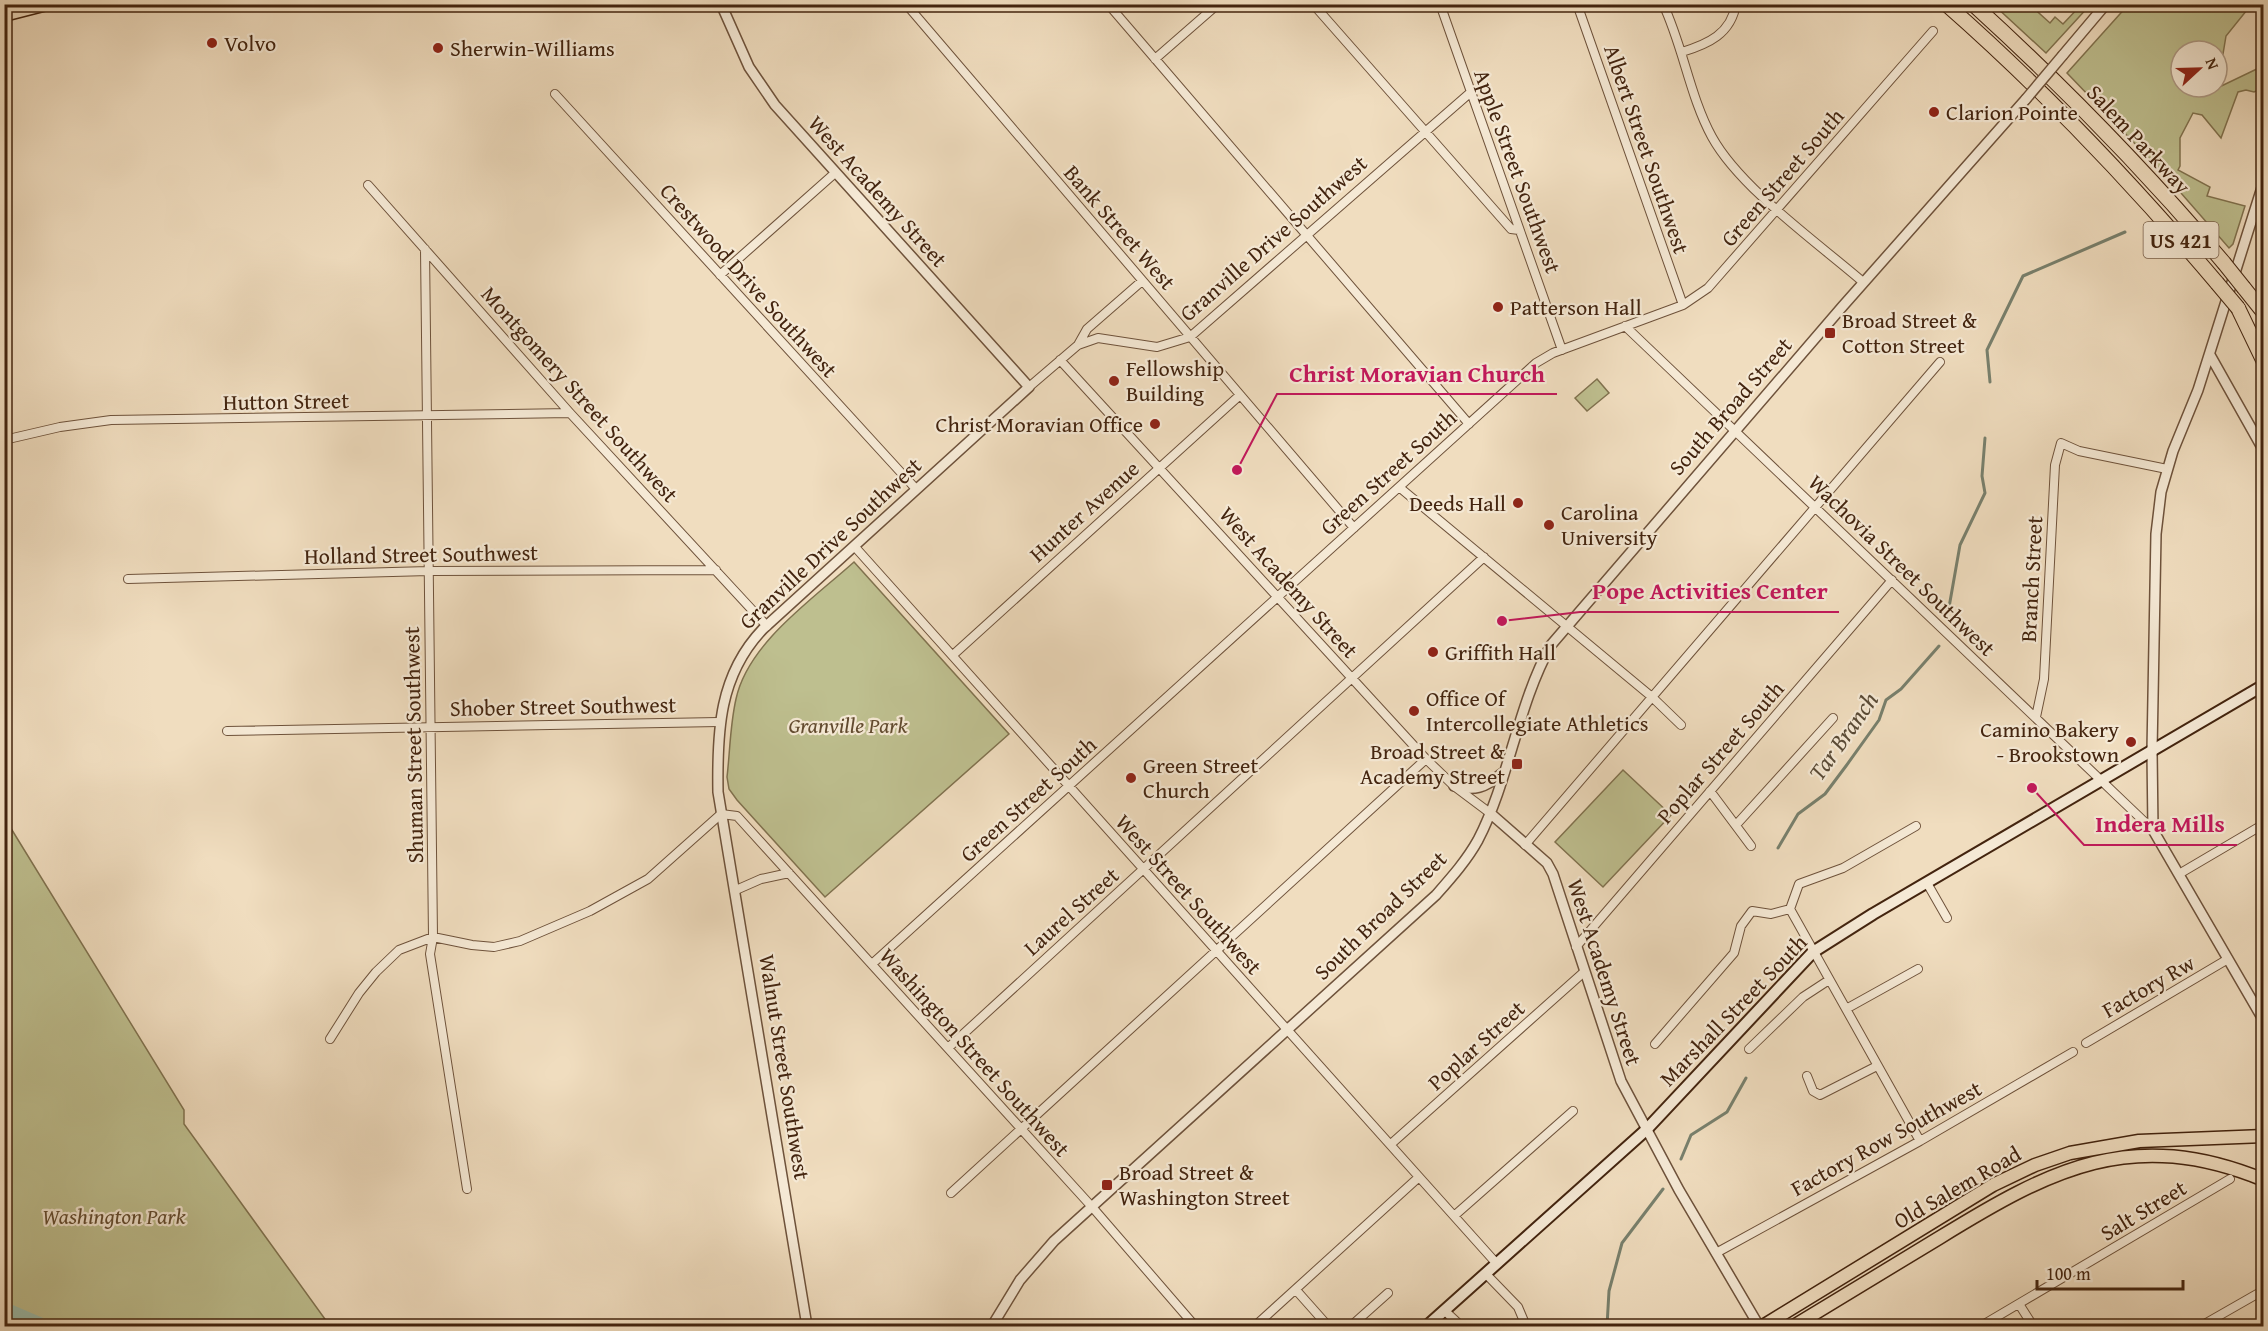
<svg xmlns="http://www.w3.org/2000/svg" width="2268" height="1331" viewBox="0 0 2268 1331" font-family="'Gentium Book Plus',serif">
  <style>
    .green { fill: #bebf8f; stroke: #80724f; stroke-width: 1.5 }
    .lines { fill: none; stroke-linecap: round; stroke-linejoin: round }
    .stream { stroke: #78806d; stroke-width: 3 }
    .river { stroke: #9bbdac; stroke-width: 18 }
    .minor-casing { stroke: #6e523b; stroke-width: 10 }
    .tertiary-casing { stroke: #6e523b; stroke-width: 12 }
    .secondary-casing { stroke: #43240f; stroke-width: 14 }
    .primary-casing { stroke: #43240f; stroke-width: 15 }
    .motorway-casing { stroke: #43240f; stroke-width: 16 }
    .minor { stroke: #f5e9d5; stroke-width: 8 }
    .tertiary { stroke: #f5e9d5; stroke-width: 9 }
    .secondary { stroke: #f5e9d5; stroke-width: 10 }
    .primary { stroke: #f0ddbf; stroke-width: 12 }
    .motorway { stroke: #f0ddbf; stroke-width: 14 }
    .tertiary-bridge-casing { stroke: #6e523b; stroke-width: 12; stroke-linecap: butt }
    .motorway-bridge-casing { stroke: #43240f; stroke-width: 16; stroke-linecap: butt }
    .tertiary-bridge { stroke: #f5e9d5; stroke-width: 9 }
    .motorway-bridge { stroke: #f0ddbf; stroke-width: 14 }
    .poi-dot { fill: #8f2418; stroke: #f5e9d5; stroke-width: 2 }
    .labels { text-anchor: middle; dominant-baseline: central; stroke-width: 4.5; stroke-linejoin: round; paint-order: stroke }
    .shield { fill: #f5e9d5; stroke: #785f4a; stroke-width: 1.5 }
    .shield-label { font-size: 21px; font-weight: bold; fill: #43240f }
    .poi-label { font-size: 22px; fill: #43240f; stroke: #f5e9d5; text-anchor: start }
    .street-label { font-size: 22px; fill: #43240f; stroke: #f5e9d5 }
    .park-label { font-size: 22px; font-style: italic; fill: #624b2f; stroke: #f5e9d5 }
    .water-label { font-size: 24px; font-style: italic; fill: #594a36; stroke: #f5e9d5 }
    .leader { fill: none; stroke: #c2185b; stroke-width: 2 }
    .callout-dot { fill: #c2185b; stroke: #f5e9d5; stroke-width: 2 }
    .callout-label { font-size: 24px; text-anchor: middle; font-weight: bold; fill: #c2185b; stroke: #f5e9d5; stroke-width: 4.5; stroke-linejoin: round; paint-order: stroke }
  </style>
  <rect width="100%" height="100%" fill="#f0ddbf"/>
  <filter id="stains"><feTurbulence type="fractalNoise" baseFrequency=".00333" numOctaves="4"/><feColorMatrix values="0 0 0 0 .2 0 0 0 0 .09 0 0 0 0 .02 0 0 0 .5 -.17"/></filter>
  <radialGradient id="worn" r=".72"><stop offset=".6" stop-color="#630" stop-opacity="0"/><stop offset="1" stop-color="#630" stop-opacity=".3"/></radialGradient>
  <path class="green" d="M1994,5H2030L2050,23L2055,17L2063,24L2081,5H2090L2046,53Z
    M2128,5H2251L2226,36L2222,60L2217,62V51H2181V87H2209L2211,91L2263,66V88L2254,92L2246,90L2238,92L2221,138L2202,115L2193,113L2180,138V166L2178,170L2210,187L2207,196L2245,206L2233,244L2229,248L2167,177L2067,73Z
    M1597,379L1609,393L1587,411L1575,398Z
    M854,562L1009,734L825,897L737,800L729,789L727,777C730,752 730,725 736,699C748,643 813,599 854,562Z
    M1623,770L1671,815L1603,887L1555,842Z
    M4,817L184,1110V1124L330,1326H5Z"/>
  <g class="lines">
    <path class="stream" d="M1990,382L1987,350L2023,276L2125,232
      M1948,613L1960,545L1985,493L1982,476L1985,438
      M1778,848L1798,814L1825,794L1846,766L1879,720L1886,700L1901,689L1939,646
      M1681,1159L1691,1135L1727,1112L1746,1078
      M1607,1326L1609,1291L1622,1243L1663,1189"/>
    <path class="river" d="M4,1311L39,1326"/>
    <g class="minor-casing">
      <path id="minor" d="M906,4L1354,528
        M1108,4L1469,424
        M1313,4L1511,229L1519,230
        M1440,4L1562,350
        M1577,4L1683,305
        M1663,4C1683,46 1690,97 1712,137C1740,188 1818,243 1863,282
        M1682,52C1708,44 1731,34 1736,4
        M1155,59L1218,4
        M555,94L916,489
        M368,185L570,413L767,626
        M425,249L433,937L430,954L467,1189
        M720,275L835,173
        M1625,326L2153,830
        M1078,345L1087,329L1142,281
        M1060,360L1426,759L1454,786L1490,813
        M1029,387L1078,345L1098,338L1157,347L1190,337L1471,92
        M4,440L60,427L111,420L570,413
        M1399,487L1652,697L1681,725
        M855,547L1497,1264
        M128,579L429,571L716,570
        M953,655L1240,395
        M2036,717L2044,679L2055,465L2061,443L2079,451L2167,469
        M227,731L719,722
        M1710,791L1751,846
        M1736,825L1833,718
        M1525,845L1940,362
        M2179,874L2264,824
        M1927,883L1947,918
        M736,890L761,879L789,873
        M1790,909L1920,1141
        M1790,909L1799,884L1843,868L1916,826
        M1576,947L1892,580
        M872,964L1536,363L1553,353L1683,305L1708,288L1933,31
        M1846,1009L1918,969
        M330,1039L359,993L376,972L399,950L433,937L472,945L494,947L520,941L590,911L648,879L721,814L737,816L1093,1208L1195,1326
        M2086,1043L2228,959
        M1655,1044L1734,953L1741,926L1752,911L1771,914L1790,909
        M948,1048L1484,557
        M1749,1049L1803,997L1829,980
        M1807,1076L1813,1091L1820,1095L1877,1066
        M1391,1144L1584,972
        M951,1193L1426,759
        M1454,1216L1573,1111
        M1716,1253L1920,1141L2073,1052
        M1486,1274L1518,1307L1526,1326
        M1296,1290L1328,1326
        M2019,1304L2033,1326
        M1445,1311L1461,1326
        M1255,1326L1419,1177
        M1351,1326L1388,1293
        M1981,1326L2230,1179
        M2201,1326L2264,1290"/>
    </g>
    <g class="tertiary-casing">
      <path id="tertiary" d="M721,4L749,67L775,105L1029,387L763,629C719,675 717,731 718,792L807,1326
        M2063,55L2106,4
        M2264,181L2198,390L2173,451L2161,492L2156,534L2152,751L2153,830L2264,1021
        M2210,355L2264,451
        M1454,786C1475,791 1485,788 1501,774
        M1490,813L1547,863L1553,874L1621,1081L1679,1190L1759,1326
        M992,1326L1020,1280L1054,1241L1436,895C1451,878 1467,860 1478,840C1510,778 1517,706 1551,645L1842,307L2026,99"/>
    </g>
    <g class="secondary-casing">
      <path id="secondary" d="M1427,1326L1646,1130L1813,952L1873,914L2264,685"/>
    </g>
    <g class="primary-casing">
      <path id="primary" d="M4,15L47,4
        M1763,1326L1993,1185L2035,1165L2070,1153L2139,1141L2264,1136
        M1794,1326C1842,1297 1890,1268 1939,1238C2051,1169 2132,1126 2264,1180"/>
    </g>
    <g class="motorway-casing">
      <path id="motorway" d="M1946,4C2044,90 2133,184 2217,283
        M1973,4C2062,85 2146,171 2224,263
        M2244,288L2264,313
        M2238,308L2264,362"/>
    </g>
    <use href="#minor" class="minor"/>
    <use href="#tertiary" class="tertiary"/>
    <use href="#secondary" class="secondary"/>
    <use href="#primary" class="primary"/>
    <use href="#motorway" class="motorway"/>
    <g class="tertiary-bridge-casing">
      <path id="tertiary-bridge" d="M2026,99L2063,55"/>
    </g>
    <g class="motorway-bridge-casing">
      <path id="motorway-bridge" d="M2224,263L2244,288
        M2217,283L2238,308"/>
    </g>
    <use href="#tertiary-bridge" class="tertiary-bridge"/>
    <use href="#motorway-bridge" class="motorway-bridge"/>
  </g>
  <g class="poi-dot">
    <circle cx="212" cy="43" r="6"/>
    <circle cx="438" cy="48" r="6"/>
    <circle cx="1934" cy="112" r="6"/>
    <circle cx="1498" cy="307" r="6"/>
    <rect x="1824" y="327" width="12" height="12" rx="3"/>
    <circle cx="1114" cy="381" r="6"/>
    <circle cx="1155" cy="424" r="6"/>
    <circle cx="1518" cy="503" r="6"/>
    <circle cx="1549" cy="525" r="6"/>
    <circle cx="1433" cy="652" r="6"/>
    <circle cx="1414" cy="711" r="6"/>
    <circle cx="2131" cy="742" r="6"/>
    <rect x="1511" y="758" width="12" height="12" rx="3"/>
    <circle cx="1131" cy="778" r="6"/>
    <rect x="1101" y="1179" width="12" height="12" rx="3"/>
  </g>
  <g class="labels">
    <rect class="shield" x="2143.5" y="222" width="75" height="36" rx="4.5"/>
    <g class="shield-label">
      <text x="2181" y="240">US 421</text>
    </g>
    <g class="poi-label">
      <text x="224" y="43">Volvo</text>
      <text x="450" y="48">Sherwin-Williams</text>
      <text x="1946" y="112">Clarion Pointe</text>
      <text x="1510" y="307">Patterson Hall</text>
      <text x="1842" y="320">Broad Street &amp;<tspan x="1842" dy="25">Cotton Street</tspan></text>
      <text x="1126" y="368">Fellowship<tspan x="1126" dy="25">Building</tspan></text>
      <text x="1143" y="424" text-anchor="end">Christ Moravian Office</text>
      <text x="1506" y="503" text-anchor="end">Deeds Hall</text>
      <text x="1561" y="512">Carolina<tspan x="1561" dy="25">University</tspan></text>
      <text x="1445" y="652">Griffith Hall</text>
      <text x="1426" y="698">Office Of<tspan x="1426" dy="25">Intercollegiate Athletics</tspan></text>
      <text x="2119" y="729" text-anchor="end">Camino Bakery<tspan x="2119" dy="25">- Brookstown</tspan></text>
      <text x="1505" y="751" text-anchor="end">Broad Street &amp;<tspan x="1505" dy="25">Academy Street</tspan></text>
      <text x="1143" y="765">Green Street<tspan x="1143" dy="25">Church</tspan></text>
      <text x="1119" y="1172">Broad Street &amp;<tspan x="1119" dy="25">Washington Street</tspan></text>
    </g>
    <g class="street-label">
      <text transform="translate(2139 139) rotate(47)">Salem Parkway</text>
      <text transform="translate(1647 149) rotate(71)">Albert Street Southwest</text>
      <text transform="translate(1518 171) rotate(70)">Apple Street Southwest</text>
      <text transform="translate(1782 177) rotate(-49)">Green Street South</text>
      <text transform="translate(878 191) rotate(48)">West Academy Street</text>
      <text transform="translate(1120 227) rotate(49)">Bank Street West</text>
      <text transform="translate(1273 238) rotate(-41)">Granville Drive Southwest</text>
      <text transform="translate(749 280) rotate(48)">Crestwood Drive Southwest</text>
      <text transform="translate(580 394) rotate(48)">Montgomery Street Southwest</text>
      <text transform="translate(286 401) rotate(-1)">Hutton Street</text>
      <text transform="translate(1730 406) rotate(-49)">South Broad Street</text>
      <text transform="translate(1388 472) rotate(-42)">Green Street South</text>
      <text transform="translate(1084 511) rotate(-42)">Hunter Avenue</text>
      <text transform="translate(830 543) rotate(-43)">Granville Drive Southwest</text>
      <text transform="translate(421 554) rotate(-1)">Holland Street Southwest</text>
      <text transform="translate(1902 565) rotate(44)">Wachovia Street Southwest</text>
      <text transform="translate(2031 579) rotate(-87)">Branch Street</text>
      <text transform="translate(1289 582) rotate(48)">West Academy Street</text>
      <text transform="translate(563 706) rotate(-1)">Shober Street Southwest</text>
      <text transform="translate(413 745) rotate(-91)">Shuman Street Southwest</text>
      <text transform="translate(1720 752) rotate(-49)">Poplar Street South</text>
      <text transform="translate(1028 799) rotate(-42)">Green Street South</text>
      <text transform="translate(1189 894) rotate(48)">West Street Southwest</text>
      <text transform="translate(1071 911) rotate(-42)">Laurel Street</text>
      <text transform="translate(1380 915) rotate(-44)">South Broad Street</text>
      <text transform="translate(1605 972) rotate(72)">West Academy Street</text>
      <text transform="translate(2148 986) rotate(-30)">Factory Rw</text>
      <text transform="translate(1733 1010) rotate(-46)">Marshall Street South</text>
      <text transform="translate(1476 1045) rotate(-42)">Poplar Street</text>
      <text transform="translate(975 1052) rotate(48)">Washington Street Southwest</text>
      <text transform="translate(785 1067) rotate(81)">Walnut Street Southwest</text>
      <text transform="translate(1886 1138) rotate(-29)">Factory Row Southwest</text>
      <text transform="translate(1957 1187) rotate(-30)">Old Salem Road</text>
      <text transform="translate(2143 1210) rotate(-31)">Salt Street</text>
    </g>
    <g class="park-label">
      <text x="848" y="725">Granville Park</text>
      <text x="114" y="1216">Washington Park</text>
    </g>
    <g class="water-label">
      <text transform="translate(1843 736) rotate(-55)">Tar Branch</text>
    </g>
  </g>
  <path class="leader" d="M1237 470L1277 394H1557M1502 621L1580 612H1839M2032 788L2084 845H2237"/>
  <g class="callout-dot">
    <circle cx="1237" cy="470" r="6"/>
    <circle cx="1502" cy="621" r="6"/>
    <circle cx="2032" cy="788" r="6"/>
  </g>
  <g class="callout-label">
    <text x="1417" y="382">Christ Moravian Church</text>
    <text x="1710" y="599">Pope Activities Center</text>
    <text x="2160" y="832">Indera Mills</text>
  </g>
  <rect width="2268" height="1331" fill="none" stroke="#f0ddbf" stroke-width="24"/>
  <rect x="6" y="6" width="2256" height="1319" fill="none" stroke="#43240f" stroke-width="3"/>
  <rect x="12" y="12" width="2244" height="1307" fill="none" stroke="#43240f" stroke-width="1.5"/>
  <g transform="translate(2199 69) rotate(68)"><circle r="28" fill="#f5e9d5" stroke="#ae9a86" stroke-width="1.5"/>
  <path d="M0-4.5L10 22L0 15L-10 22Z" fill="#8f2418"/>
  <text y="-9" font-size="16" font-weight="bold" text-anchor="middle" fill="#43240f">N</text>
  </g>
  <path d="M2037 1280v9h146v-9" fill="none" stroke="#43240f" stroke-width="3"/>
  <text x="2046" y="1280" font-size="18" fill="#43240f" stroke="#f5e9d5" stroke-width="4.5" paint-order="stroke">100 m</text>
  <rect width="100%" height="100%" filter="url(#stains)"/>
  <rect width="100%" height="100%" fill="url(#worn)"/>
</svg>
